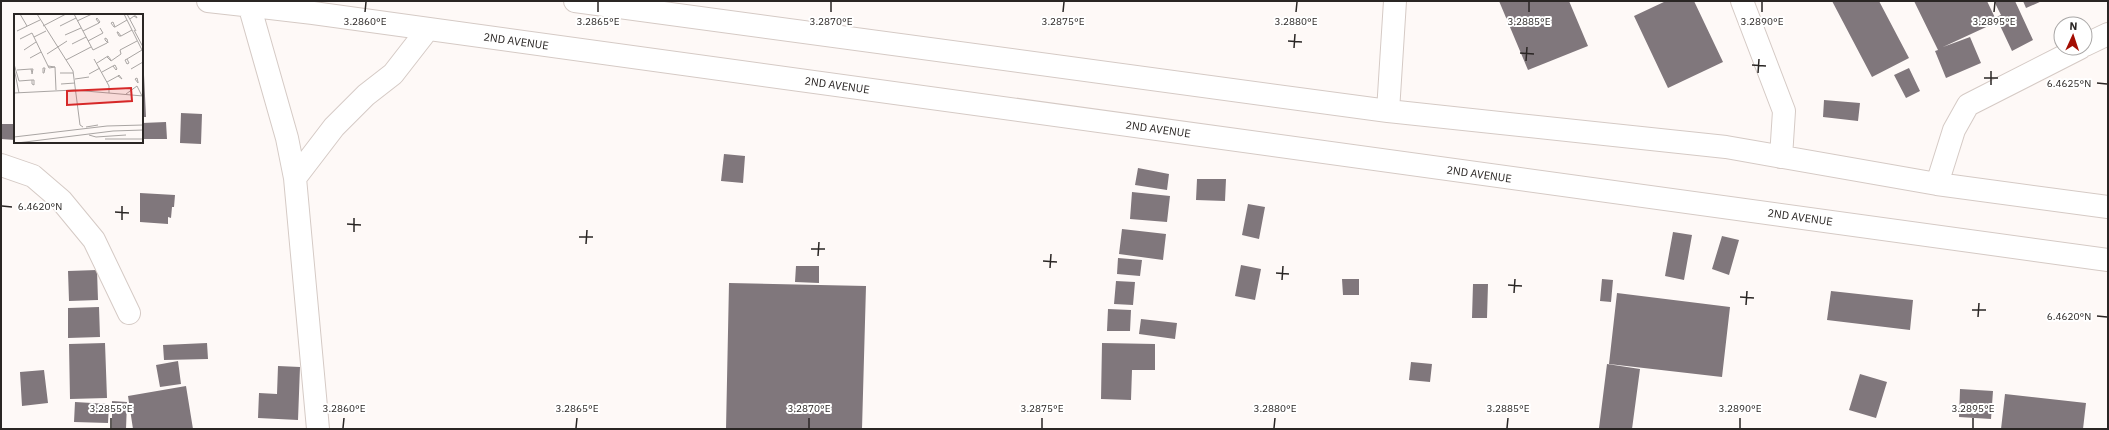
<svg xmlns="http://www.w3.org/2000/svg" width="2109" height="430" viewBox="0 0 2109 430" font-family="'IBM Plex Sans',sans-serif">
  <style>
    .building { fill: #80777c }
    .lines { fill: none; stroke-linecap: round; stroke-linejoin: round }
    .minor-casing { stroke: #d5cac5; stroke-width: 24 }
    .minor { stroke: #fff; stroke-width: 22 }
    .ticks { fill: none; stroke: #2a2624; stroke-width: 1.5 }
    .labels { text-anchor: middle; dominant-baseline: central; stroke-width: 4; stroke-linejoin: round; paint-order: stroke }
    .street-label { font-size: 11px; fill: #2a2624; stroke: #fff }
    .inset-road { fill: none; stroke: #a9a5a3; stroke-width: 1 }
    .view { fill: #d62828; fill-opacity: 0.15; stroke: #d62828; stroke-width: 2 }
    .inset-edge { fill: none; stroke: #2a2624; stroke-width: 2 }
    .ticks-label { font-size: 10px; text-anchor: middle; fill: #2a2624; stroke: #fff; stroke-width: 4; stroke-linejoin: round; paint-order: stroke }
  </style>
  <rect width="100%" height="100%" fill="#fef9f7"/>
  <path class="building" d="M1499,1H1569L1588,46L1528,70Z
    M1666,1H1694L1723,62L1668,88L1634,16Z
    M1832,1H1879L1909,58L1872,77Z
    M1914,1H1987L1997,22L1943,47L1970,37L1981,63L1946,78L1935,51L1938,50Z
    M1994,1H2015L2033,40L2012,51L1996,17L2001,15Z
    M2023,1H2042L2026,8Z
    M1909,68L1920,91L1906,98L1894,75Z
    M142,75H144L146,117H142Z
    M1824,100L1860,103L1858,121L1823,117Z
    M181,113L202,114L201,144L180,143Z
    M13,116H15V140L1,139V124H13Z
    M166,122L167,139H142V123Z
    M724,154L745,156L743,183L721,181Z
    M1138,168L1169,174L1167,190L1135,185Z
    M1197,179H1226L1225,201L1196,200Z
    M1132,192L1170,196L1167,222L1130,219Z
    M140,193L175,195L174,207H172L171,218L168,217V224L140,222Z
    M1248,204L1265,207L1259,239L1242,235Z
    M1122,229L1166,234L1163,260L1119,254Z
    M1673,232L1692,235L1684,280L1665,276Z
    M1722,236L1739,240L1729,275L1712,269Z
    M1118,258L1142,260L1140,276L1117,274Z
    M1241,265L1261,269L1255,300L1235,296Z
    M796,266H819V283L795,282Z
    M97,270L98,300L69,301L68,271Z
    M1342,279H1359V295H1343Z
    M1602,279L1613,280L1611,302L1600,301Z
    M1116,281L1135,282L1133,305L1114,304Z
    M729,283L866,286L862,429H726Z
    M1473,284H1488L1487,318H1472Z
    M1831,291L1913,300L1910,330L1827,320Z
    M1617,293L1730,307L1722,377L1609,364Z
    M99,307L100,337L68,338V308Z
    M1108,309L1131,310L1130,331H1107Z
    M1141,319L1177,323L1175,339L1139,334Z
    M105,343L107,398L70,399L69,344Z
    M207,343L208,359L164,360L163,345Z
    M1102,343L1155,344V370H1132L1131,400L1101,399Z
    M178,361L181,384L160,387L156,365Z
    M1411,362L1432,364L1430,382L1409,380Z
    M1607,364L1640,369L1632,429L1599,428Z
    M278,366L300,367L298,420L258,418L259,393L277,394Z
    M44,370L48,403L22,406L20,372Z
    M1860,374L1887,382L1876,418L1849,410Z
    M186,386L193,429H133L128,396Z
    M1960,389L1993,391L1991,419L1959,417Z
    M2005,394L2086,403L2083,429H2001Z
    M112,401L127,402L126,429H112Z
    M75,402L109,404L108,423L74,422Z"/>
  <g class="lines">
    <g class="minor-casing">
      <path id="minor" d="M208,1L313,13L2108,260
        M248,1L287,138L295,178L318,429
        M575,1L1388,111L1726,147L1937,184L2108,207
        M1742,1L1784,111L1781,157
        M2085,45L2108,34
        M1388,111L1395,1
        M1,165L33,176L61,200L94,240L129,313
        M295,178L334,127L366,95L393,74L428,29
        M1937,184L1954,130L1968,105L2080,48"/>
    </g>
    <use href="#minor" class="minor"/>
  </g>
  <path class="ticks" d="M365,12L366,2M598,12V2M831,12V2M1063,12L1064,2M1296,12L1297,2M1529,12V2M1762,12V2M1994,12L1995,2M1288,41L1302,42M1294,48L1295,34M1520,53L1534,54M1526,61L1527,47M1752,65L1766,66M1758,73L1759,59M1984,78H1998M2097,83L2107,84M1991,85V71M2,206L12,207M115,212L129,213M122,220V206M347,224L361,225M354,232V218M579,237H593M586,244L587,230M811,249H825M818,256L819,242M1043,261L1057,262M1050,268L1051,254M1276,273L1289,274M1282,280L1283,266M1508,285L1522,286M1514,293L1515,279M1740,297L1754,298M1746,305L1747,291M1972,310H1986M2097,316L2107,317M1978,317L1979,303M111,428V418M343,428L344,418M576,428L577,418M809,428V418M1042,428V418M1274,428L1275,418M1507,428L1508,418M1740,428V418M1973,428V418"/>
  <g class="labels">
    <g class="street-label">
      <text transform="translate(516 41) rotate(8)">2ND AVENUE</text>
      <text transform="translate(837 85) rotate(8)">2ND AVENUE</text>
      <text transform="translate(1158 129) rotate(8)">2ND AVENUE</text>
      <text transform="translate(1479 174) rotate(8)">2ND AVENUE</text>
      <text transform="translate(1800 217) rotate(8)">2ND AVENUE</text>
    </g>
  </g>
  <g transform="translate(14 14)">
    <rect width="129" height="129" fill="#fef9f7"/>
    <path class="inset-road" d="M6,0L13,12M23,0L59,57L66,111L69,113M60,0L79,36L93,29M110,0L129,38M113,0L122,17M83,4L86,8L85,9L82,5ZM116,5L120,2L123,4L122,2H120M63,7L78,0M99,8L101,13H100L97,9ZM29,12L52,0M46,12L62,4M101,13L113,6M120,16L129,33M3,17L26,6M69,17L85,9M103,18H104L107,22H105ZM51,21L67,14M107,22L118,16M20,23L32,17M91,24L93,25L94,29L91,26ZM6,25L18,19L35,54L41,53M74,27L89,19L86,14M58,30L72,23M10,36L22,28M33,40L53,27M93,43L97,47L107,40L106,36L123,27M16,44L27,38M80,45L95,72V79M113,45L128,36M113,45L115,49L113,50L111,46ZM52,46L77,33M83,49L94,42L97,46M0,50L5,67M101,51L103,55L102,56L99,52ZM34,52L41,53L42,76M0,54L5,79M29,54H31L30,59H29ZM17,55H19L18,60V59ZM117,55L129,48M3,56L17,55M88,58L99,52M46,59H59M75,60L86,54M123,64L124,68V69L121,65ZM61,65L75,63M18,66H20V71L18,70ZM5,67L18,66M93,68L104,62L105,61L108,65L104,62M47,70L61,69M0,79L60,76L129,82M112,80L123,72L128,82M72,113L84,111M75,121L82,123L112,121M0,123L93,112L129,111M91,125H129M3,129L99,117L129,116"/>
    <path class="view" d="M117,74L118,87L53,91V77Z"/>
    <rect width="129" height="129" class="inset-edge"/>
  </g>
  <g class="ticks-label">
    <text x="365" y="25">3.2860°E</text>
    <text x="598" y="25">3.2865°E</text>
    <text x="831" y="25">3.2870°E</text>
    <text x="1063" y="25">3.2875°E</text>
    <text x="1296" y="25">3.2880°E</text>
    <text x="1529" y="25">3.2885°E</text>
    <text x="1762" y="25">3.2890°E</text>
    <text x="1994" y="25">3.2895°E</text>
    <text x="2069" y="87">6.4625°N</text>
    <text x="40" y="210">6.4620°N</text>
    <text x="2069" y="320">6.4620°N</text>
    <text x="111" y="412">3.2855°E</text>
    <text x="344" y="412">3.2860°E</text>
    <text x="577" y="412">3.2865°E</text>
    <text x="809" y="412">3.2870°E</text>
    <text x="1042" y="412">3.2875°E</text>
    <text x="1275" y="412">3.2880°E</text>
    <text x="1508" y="412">3.2885°E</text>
    <text x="1740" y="412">3.2890°E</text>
    <text x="1973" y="412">3.2895°E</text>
  </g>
  <rect width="2109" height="430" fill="none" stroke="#2a2624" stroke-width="4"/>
  <g transform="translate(2073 36) rotate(3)"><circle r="19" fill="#ffffff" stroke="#aaa8a7"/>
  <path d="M0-3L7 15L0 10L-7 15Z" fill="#a30d02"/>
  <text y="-6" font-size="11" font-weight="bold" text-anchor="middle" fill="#2a2624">N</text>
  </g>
</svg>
